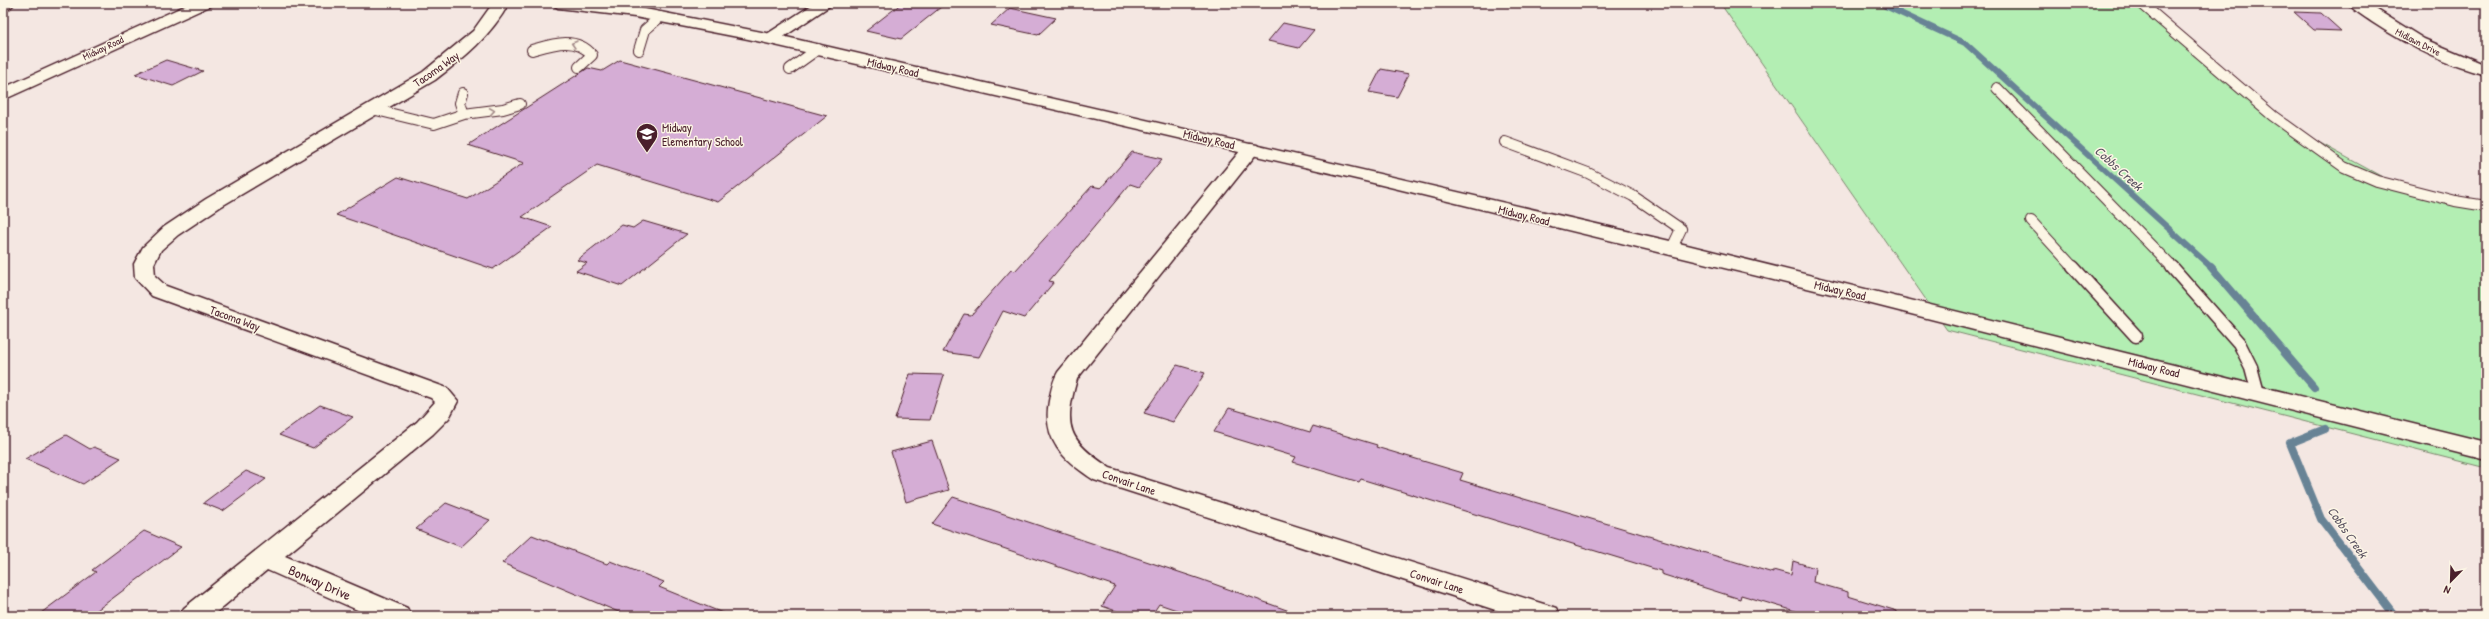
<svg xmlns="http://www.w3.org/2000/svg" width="2489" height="619" viewBox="0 0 2489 619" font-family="'Patrick Hand',sans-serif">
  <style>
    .green { fill: #b3eeb3; stroke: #7e866f }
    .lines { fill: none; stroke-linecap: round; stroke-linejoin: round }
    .stream-far1 { stroke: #678395; stroke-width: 6 }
    .stream { stroke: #678395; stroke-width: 8 }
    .building { fill: #d5add5; stroke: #4a1f2b }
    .lane-far1-casing { stroke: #4a1f2b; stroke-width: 12 }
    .lane-casing { stroke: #4a1f2b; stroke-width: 15 }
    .street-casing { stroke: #4a1f2b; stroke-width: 3 }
    .secondary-casing { stroke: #4a1f2b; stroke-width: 3 }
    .lane-far1 { stroke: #fcf5e5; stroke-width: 10 }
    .lane { stroke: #fcf5e5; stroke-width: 12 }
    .street { fill: #fcf5e5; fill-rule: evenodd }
    .secondary { fill: #fcf5e5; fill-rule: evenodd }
    .oneway { stroke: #a38a88 }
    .labels { text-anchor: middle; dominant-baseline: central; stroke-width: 3; stroke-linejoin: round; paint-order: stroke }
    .far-street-label { font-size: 10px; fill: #4a1f2b; stroke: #fcf5e5 }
    .street-label { font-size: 12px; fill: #4a1f2b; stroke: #fcf5e5 }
    .poi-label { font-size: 12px; fill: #4a1f2b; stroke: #fcf5e5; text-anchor: start }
    .water-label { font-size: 13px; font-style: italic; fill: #595160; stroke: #fcf5e5 }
    .near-street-label { font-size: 14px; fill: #4a1f2b; stroke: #fcf5e5 }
  </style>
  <rect width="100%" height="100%" fill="#f4e7e2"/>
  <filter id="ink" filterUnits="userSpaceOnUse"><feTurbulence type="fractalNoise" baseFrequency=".025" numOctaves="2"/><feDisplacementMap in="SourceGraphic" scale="8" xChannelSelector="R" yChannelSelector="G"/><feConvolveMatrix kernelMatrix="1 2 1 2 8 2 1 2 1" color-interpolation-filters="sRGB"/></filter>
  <g filter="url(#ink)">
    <path class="green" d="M1720,3H2133L2269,115L2408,191L2486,202V468L1947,330Z"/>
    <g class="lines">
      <path class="stream-far1" d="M1879,3L1965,43L2212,268"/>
      <path class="stream" d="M2211,267L2314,387
        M2325,429L2290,443L2321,519L2395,616"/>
    </g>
    <path class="building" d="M902,3H946L901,39L866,31Z
      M1010,8L1056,18L1038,35L991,25Z
      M2294,12L2321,13L2341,31L2314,30Z
      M1283,23L1314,30L1299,48L1268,41Z
      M166,60L203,71L173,86L135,74Z
      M620,60L827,116L718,202L597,165L522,217L552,227L493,269L336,215L398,177L468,199L524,163L468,145L588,68L602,71Z
      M1381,69L1409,74L1397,97L1369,92Z
      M1132,152L1162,159L1139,187L1130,184L1049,281L1054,282L1024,318L1003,311L979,357L943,352L964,314L971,315L1011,270L1015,271L1092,186L1101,188Z
      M643,221L687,234L622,286L576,271L587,263L577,260L622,225L633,228Z
      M1177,365L1205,373L1173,422L1144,413Z
      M910,374L944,375L930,420L895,419Z
      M320,405L353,417L313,448L279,435Z
      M1229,408L1310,432L1313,426L1377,445L1376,447L1463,473L1460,480L1773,573V570L1791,575L1793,561L1815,568L1813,582L1848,592V596L1897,611V616H1812L1741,595L1740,599L1661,574V571L1468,512L1361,479L1359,482L1293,462L1296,457L1214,432Z
      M66,435L90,449L94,447L121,458L83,484L25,459Z
      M932,441L949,490L906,502L891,452Z
      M246,471L266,479L223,511L203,503Z
      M953,497L1200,579L1295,613L1294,616H1194L1159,604L1151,616H1130L1102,606L1115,586L932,524Z
      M446,503L490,520L461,547L416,529Z
      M144,531L181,547L89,616H37L96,572L92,570Z
      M532,535L607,564L610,561L664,582L659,587L730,616H628L502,563Z"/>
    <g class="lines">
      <g class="lane-far1-casing">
        <path id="lane-far1" d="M2141,3L2273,116L2344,167L2377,181L2455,201L2486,206
          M532,50C553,44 576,36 592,55L579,67
          M639,50L645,30L660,17
          M790,69L818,49
          M1997,88L2173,268
          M463,93L460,103L464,114
          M372,109L434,124L464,114L503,109L520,104
          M1505,142L1588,173L1633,196L1681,229L1671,250
          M2031,221L2074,268"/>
      </g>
      <g class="lane-casing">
        <path id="lane" d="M2073,267L2136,336
          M2172,267L2239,343L2251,367L2258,393"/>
      </g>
      <g class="street-casing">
        <path id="street" d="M493,3H509C491,36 464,58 435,80L220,207L178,235L161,250L154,264L155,276L166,286L447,388L458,401L449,418L433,434L285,556L407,608L411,616H371L267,570L212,616H180L184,608L417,422L435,402L431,398L152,296L135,278L134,264L143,247L164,227L206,199L423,72L473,31Z
          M815,3H834L779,40H767L765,37L767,34Z
          M2348,3H2366L2424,39L2486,65V75C2445,65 2407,45 2372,22C2364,16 2354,11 2348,3Z
          M1251,144L1257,145L1260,149L1257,153L1077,379C1063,428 1068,440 1110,468L1547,605L1556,608L1560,616H1514L1094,480C1063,460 1042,440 1049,401C1051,391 1053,380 1058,372L1245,145Z"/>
      </g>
      <g class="secondary-casing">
        <path id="secondary" d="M3,3H15L9,9L3,11Z
          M191,3H212L210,6L3,100V88Z
          M550,3H603L635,7L786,37L1683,244L2486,442V460L1844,297L1361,180L748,39L635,17L558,8Z"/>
      </g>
      <use href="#lane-far1" class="lane-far1"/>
      <use href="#lane" class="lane"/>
      <use href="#street" class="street"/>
      <use href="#secondary" class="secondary"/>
    </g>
    <defs><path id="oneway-chevron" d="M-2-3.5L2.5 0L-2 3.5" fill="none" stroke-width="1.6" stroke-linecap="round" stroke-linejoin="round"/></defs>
    <g class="oneway">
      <use href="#oneway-chevron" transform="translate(574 44) rotate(-164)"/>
      <use href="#oneway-chevron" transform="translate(492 111) rotate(-8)"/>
    </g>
  </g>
  <defs>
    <g id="school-pin" transform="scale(1.15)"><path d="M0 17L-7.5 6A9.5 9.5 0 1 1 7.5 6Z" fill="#4a1f2b" stroke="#fcf5e5"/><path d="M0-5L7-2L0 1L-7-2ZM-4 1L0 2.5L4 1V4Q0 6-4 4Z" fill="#fff"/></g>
  </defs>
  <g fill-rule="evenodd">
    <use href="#school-pin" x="647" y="134"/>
  </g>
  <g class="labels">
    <g class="far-street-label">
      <text transform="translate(2418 42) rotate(27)">Midlawn Drive</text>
      <text transform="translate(103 48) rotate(-25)">Midway Road</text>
    </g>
    <g class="street-label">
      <text transform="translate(893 67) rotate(13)">Midway Road</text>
      <text transform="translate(436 69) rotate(-35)">Tacoma Way</text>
      <text transform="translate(1209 139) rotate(13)">Midway Road</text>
      <text transform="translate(1524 215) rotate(14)">Midway Road</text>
      <text transform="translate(1840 290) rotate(13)">Midway Road</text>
      <text transform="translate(235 318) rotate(20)">Tacoma Way</text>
      <text transform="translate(2154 367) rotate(14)">Midway Road</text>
      <text transform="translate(1129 482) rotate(19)">Convair Lane</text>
      <text transform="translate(1437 581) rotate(18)">Convair Lane</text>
    </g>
    <g class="poi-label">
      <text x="662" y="127">Midway<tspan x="662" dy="14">Elementary School</tspan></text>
    </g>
    <g class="water-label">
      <text transform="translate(2119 168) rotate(42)">Cobbs Creek</text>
      <text transform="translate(2348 532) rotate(55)">Cobbs Creek</text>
    </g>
    <g class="near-street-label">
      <text transform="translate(320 582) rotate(24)">Bonway Drive</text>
    </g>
  </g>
  <rect width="2489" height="619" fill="none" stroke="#fcf5e5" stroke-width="16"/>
  <rect x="8" y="8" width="2473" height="603" fill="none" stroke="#4a1f2b" stroke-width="1.5" filter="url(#ink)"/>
  <g transform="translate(2451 581) rotate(203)" stroke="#fcf5e5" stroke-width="3" paint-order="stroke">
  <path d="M0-3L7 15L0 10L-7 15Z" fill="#4a1f2b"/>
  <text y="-6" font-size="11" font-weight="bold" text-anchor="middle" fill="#4a1f2b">N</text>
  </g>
</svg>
